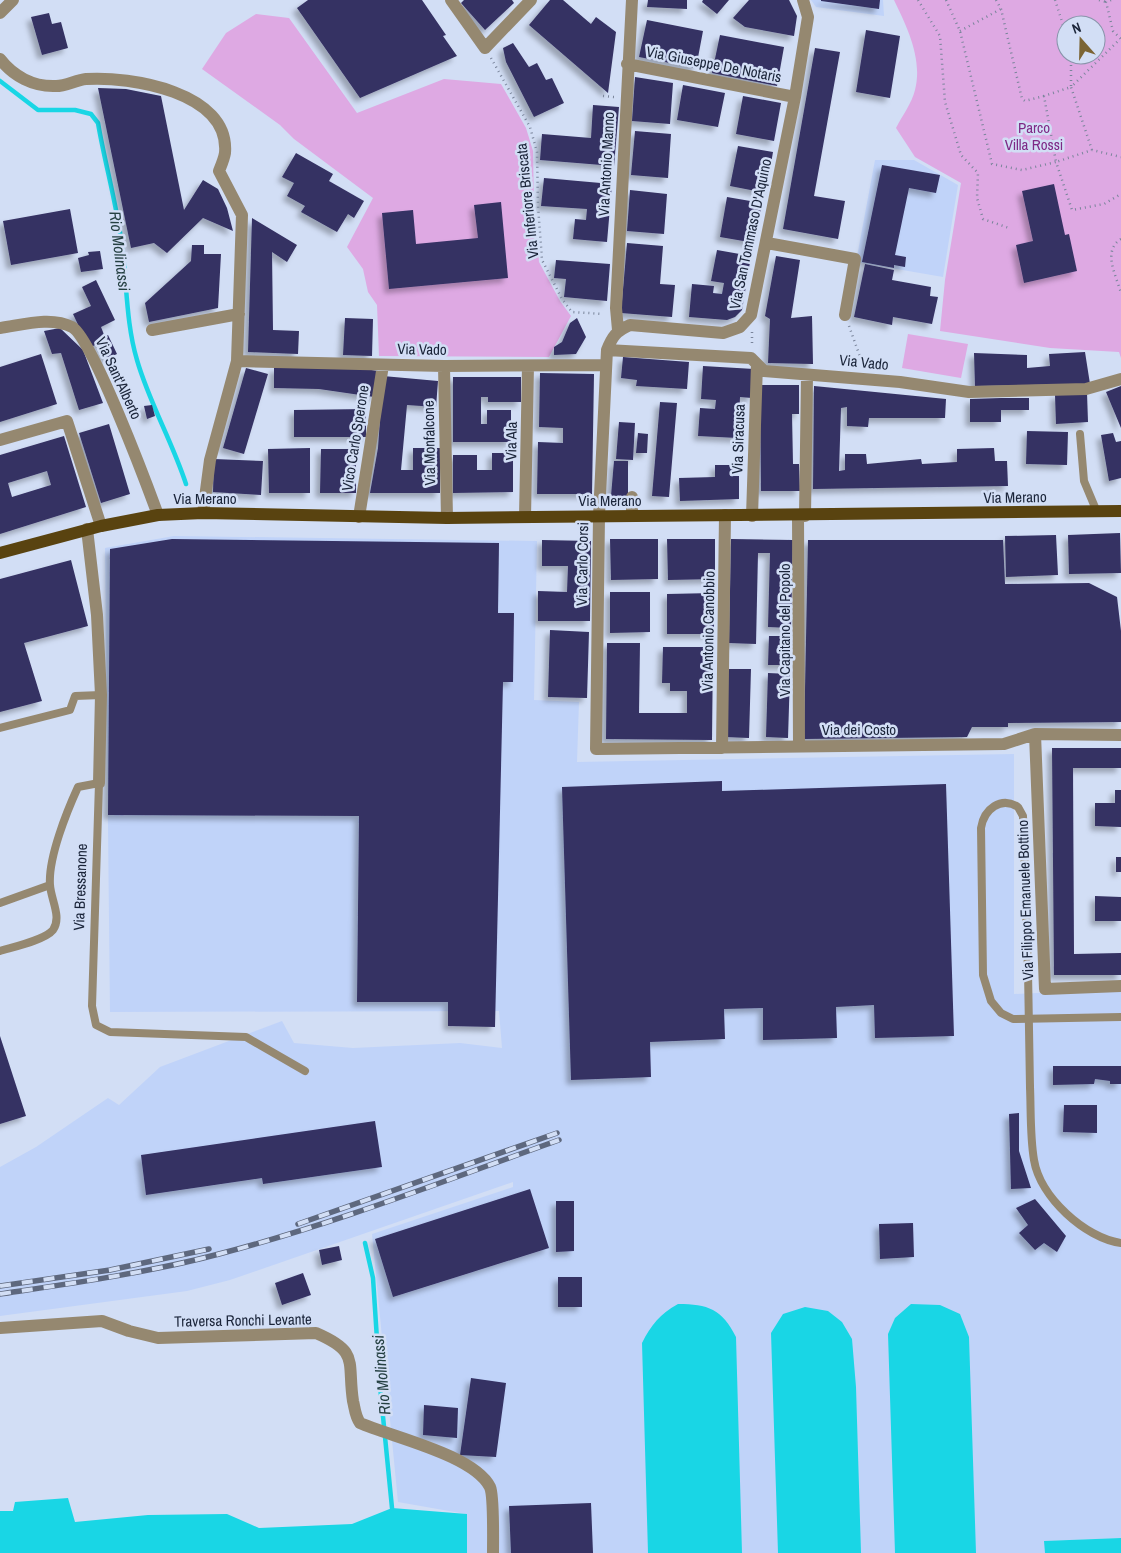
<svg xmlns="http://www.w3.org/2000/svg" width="1121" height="1553" viewBox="0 0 1121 1553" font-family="'Archivo Narrow',sans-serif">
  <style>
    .built { fill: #c0d3f9 }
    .green { fill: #dea9e3; fill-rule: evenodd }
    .water { fill: #19d6e5 }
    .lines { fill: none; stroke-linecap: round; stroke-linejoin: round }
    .stream { stroke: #19d6e5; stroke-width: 4.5 }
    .building { fill: #353163; fill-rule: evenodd; filter: url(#shadow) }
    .path { stroke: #7a859b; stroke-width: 2.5; stroke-dasharray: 1 4; stroke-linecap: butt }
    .lane { stroke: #958870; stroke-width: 8 }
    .street { stroke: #958870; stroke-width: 12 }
    .primary { stroke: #594310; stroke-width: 12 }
    .rail-casing { stroke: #5e687e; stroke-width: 5.5 }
    .rail { stroke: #d2def5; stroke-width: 4; stroke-dasharray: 11; stroke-linecap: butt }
    .lane-bridge { stroke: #958870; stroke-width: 8 }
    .labels { text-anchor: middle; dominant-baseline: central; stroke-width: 5; stroke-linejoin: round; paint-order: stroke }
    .street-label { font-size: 15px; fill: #1a2439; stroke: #d2def5 }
    .park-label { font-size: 15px; fill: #7e2986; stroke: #d2def5 }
    .water-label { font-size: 16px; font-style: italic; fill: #254042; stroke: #d2def5 }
  </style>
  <defs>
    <filter id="shadow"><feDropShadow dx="-4.5" dy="4.5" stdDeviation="2.5" flood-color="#0004"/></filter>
  </defs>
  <rect width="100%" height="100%" fill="#d2def5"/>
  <path class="built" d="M811,0H883L884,16L816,7Z
    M875,160H914L958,185L943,277L856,262Z
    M174,536L537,541L534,700L579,702L577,762L1014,754V994L1121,989V1538L1045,1541V1553H467L466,1514L398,1502L372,1234L513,1187V1182L230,1280L187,1291L0,1316V1167L36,1147L108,1098L119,1105L160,1067L282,1021L294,1043L353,1048L460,1043L502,1048L499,1011L110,1012L105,548Z"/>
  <path class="green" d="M894,0H1121V358L1119,352L1050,348L940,331L945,280L961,183L915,157L896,128C902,116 912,103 915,90C923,59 907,27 894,0ZM1066,25H1096V55H1066Z
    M256,14L289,18L357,113L444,79L501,84L526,128L533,151L534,207L539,262L560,301L571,316L549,357L379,356L377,305L368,292L363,269L347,247L373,198L294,139L280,125L202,69L226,33Z
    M908,334L968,344L961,378L902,368Z"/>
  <path class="water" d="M678,1304C708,1304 722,1309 736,1337L742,1553H648L642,1343C651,1325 660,1314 678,1304Z
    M911,1304L940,1305L960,1314L969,1337L976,1553H895L888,1334L895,1318Z
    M805,1307L828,1311L842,1322L852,1339L856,1387L861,1553H778L771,1333L783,1314Z
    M68,1498L75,1522L148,1515L227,1514L259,1528L352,1524L392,1508L467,1514V1553H0V1511H13L15,1502Z
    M1121,1538V1553H1045L1044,1541Z"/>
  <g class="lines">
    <path class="stream" d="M0,81L38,110H75L91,114L98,123C105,164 117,205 122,246C127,284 126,323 137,360C149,402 172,441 186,484
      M365,1243L373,1278L380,1386L392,1508"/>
  </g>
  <path class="building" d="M308,0H422L446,35L443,36L457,56L360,98L297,8Z
    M464,0H512L514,3L485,30L461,3Z
    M550,0H563L591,24L596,17L616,32L608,93L529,25Z
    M648,0H687V9L647,7Z
    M703,0H729L717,14L702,2Z
    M749,0H789L797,16L794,36L745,27L733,18Z
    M821,0H880L879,9L821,1Z
    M49,13L52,24L61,22L68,48L42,55L31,17Z
    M647,20L703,31L696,68L639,57Z
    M866,30L900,36L890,98L856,92Z
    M720,35L784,47L777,86L712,73Z
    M513,43L529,67L537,63L546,80L552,78L564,103L534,117L506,62L503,48Z
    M815,48L840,52L814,196L845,201L838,239L783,229Z
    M635,77L673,83L670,124L632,121Z
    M683,85L725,93L718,127L677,120Z
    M98,88L126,89L161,96L184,210L203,180L218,189L227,208L233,231L203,218L167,253L154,243L131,248Z
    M743,96L781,103L774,141L736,134Z
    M593,105L619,107L614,166L540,160L542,134L591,138Z
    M635,131L671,134L668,178L631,175Z
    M738,146L773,152L766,193L730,186Z
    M296,153L333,174L329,181L364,201L354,218L348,214L337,232L301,212L305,206L287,196L294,183L282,177Z
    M882,165L940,175L936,193L909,188L895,255L906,257L905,267L894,265V268L862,262Z
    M544,178L612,184L607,242L573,239L575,219L586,220L587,209L541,206Z
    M1054,184L1065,235L1069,234L1077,271L1024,283L1016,245L1033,241L1022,191Z
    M630,190L667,194L664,234L627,231Z
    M727,197L762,203L755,243L720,237Z
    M501,202L508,278L389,289L382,213L413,210L416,244L478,238L474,205Z
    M70,209L78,253L11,265L3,221Z
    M252,218L297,245L287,262L272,252L273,330L299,331L298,354L248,352Z
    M627,243L663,246L660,284L675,285L672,317L621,313Z
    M192,245H204V254H221L218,308L149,322L145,303L191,261Z
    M717,250L751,256L742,310L735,317L727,320L689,317L692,284L714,286L713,293L722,294L724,283L711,281Z
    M100,251L103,269L81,272L78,258L89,255L88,252Z
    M776,256L800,260L791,318L812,316L813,364L768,363L770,319L765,316Z
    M556,260L610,264L607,301L564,297L566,279L554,278Z
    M865,264L894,270L892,280L931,287L930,296L938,297L932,324L893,317L892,325L854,317Z
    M96,280L115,320L101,327L105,337L108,335L117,354L106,359L99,343L89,348L73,314L91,306L82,287Z
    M345,318L373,319L372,356L343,355Z
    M577,318L586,337L576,354L554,355V347L562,342L570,323Z
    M60,328L83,350L103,403L79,410L61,353L52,354L44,331Z
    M1085,352L1090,384L975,386L974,353L1027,355V368L1050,366L1049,354Z
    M41,354L57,404L0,422V367Z
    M623,357L689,362L687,389L636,386L637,380L621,378Z
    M346,366L378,371L374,397L319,389L274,388V368Z
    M703,366L754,369L752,398L740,397L738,438L698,436L700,408L715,409L716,400L701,399Z
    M246,368L268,374L244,454L223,448Z
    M540,373L594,374L592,494H537L538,442L563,443V428L539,427Z
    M383,376L438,381L436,407L407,405L401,470H413V448H440V493H370L378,448Z
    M453,377H521V402H488V397H481V424H487V410H511V442H453Z
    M760,385H799V414H792L793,464H799L800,491H761Z
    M814,386L946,399L945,418H869L868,427L847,426V407L841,408L839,471L845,470V454H866L867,464L921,459L922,464L957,462V449L994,448L995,461H1007L1008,486L813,489Z
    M1121,386V428L1106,392Z
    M1087,393L1088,422L1056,424L1055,395Z
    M1001,398H1029V410H1001V422H970V399Z
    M660,402L677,403L669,497L652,496Z
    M152,405L155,416L147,419L144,406Z
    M366,409V437H294V410Z
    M619,422L635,423L633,460L616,459Z
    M109,424L130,494L101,503L79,433Z
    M1027,431L1068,432L1067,465L1026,464Z
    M638,433L648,434L647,453H636Z
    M1113,433L1116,442L1121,441V478L1109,481L1101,435Z
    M64,436L86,507L0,534V455ZM47,471L51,485L12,497L8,483Z
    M310,448V493H269L268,449Z
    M321,449H356V493H320Z
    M492,453H513V492L453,493V455H477V470H492Z
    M214,459L263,461L261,495L213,492Z
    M614,461H628V496H611Z
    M715,465H734V476H739V499L680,501L679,478L715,477Z
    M1120,533L1121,573L1069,574L1068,535Z
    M1056,535L1058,575L1006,577L1005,536Z
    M172,539L499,543L498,613H514L513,682H503L495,1027L448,1026V1002H357L359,816L108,815L110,549Z
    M610,539H658V579L611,580Z
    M667,539H715V579L668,580Z
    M731,539L793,540L791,628L768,627L770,553H758L756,644L729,643Z
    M542,540L591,541L590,621H538V591L567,592L568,566H542Z
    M808,540H1003L1005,584L1089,583L1117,597L1121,631V722L1008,723V727H972L967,737L804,739Z
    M71,560L88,626L24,643L42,701L0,712V579Z
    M610,592H650V632L610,633Z
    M714,593V634H667V594Z
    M550,630L589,632L587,698L548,697Z
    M769,636H791V665H768Z
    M607,643H640L639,713H687V691H670V683H662L663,647H713L712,740L606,739Z
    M728,669H751L749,738L726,737Z
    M768,673L790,674L788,738L766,737Z
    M1052,748H1121V768H1073L1074,954L1121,953V975H1054Z
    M722,781V791L946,784L954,1036L875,1038L874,1005L836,1007L837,1038L763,1040V1008L724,1009L725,1039L650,1042L651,1077L571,1080L562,787Z
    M1115,790H1121V827L1095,826V803H1115Z
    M1116,857H1121V872H1116Z
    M1095,896L1121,897V921H1095Z
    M0,1036L26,1116L0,1124Z
    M1053,1066H1121V1084H1110V1081L1095,1079L1094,1084L1053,1085Z
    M1064,1105H1097V1133L1063,1132Z
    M1019,1113V1151L1031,1188L1011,1189L1009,1114Z
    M375,1121L382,1167L263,1184L262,1178L146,1195L141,1155Z
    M530,1189L549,1248L393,1297L375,1239Z
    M1035,1199L1066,1236L1057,1252L1044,1243L1035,1250L1019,1233L1028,1225L1016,1208Z
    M556,1201H574V1251L556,1252Z
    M913,1223L914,1257L880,1259L879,1224Z
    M339,1246L342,1260L322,1265L319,1250Z
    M303,1273L311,1295L282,1305L275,1283Z
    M558,1277H582V1307H558Z
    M471,1378L506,1383L496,1457L460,1455Z
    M424,1405L458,1408L457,1438L423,1435Z
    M591,1503L593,1553H511L509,1506Z"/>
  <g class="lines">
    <path class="path" d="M918,0L940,36L945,102L961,155L978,173L977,198L983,219L1009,228
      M946,0L960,31L992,164L1022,170L1056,162L1072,210L1104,204L1121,194
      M996,0L1001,9L1022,99L1025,101L1044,96
      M1055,0L1066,34
      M1099,0L1106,2
      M1111,0L1106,2L1113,31L1121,39
      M960,31L1001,9
      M1071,55V87L1044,96L1056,162L1092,150L1121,157
      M491,58L530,127L537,152L538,206L542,260L562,299L572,312L603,314
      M603,96L614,97
      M1092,150L1071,87L1120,39
      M1121,239C1102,251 1116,275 1121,293
      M849,326L863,365
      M752,332V344"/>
    <path class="lane" d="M1080,434L1084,481L1097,512
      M0,728L70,710L75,696L101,695
      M0,903L50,885
      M0,951C13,947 45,940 53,930C62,917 51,900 50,885C48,858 67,811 78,787L99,783L92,1006L96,1025L110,1032L246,1037L305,1071
      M1028,971L1023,816L1018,807C1001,796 984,809 981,828L983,975L991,1001L1001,1013L1013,1019L1121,1017
      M1030,1087C1031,1111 1030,1137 1034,1160C1040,1197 1085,1238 1121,1243"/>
    <path class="street" d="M451,0L485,48L531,0
      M803,0L808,17L795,97L751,315L740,327L723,333L630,325C616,331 612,337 607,350L599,516L596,749L1004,744L1035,734L1121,735
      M0,13L13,0
      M0,59C13,76 33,87 56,86C66,86 76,80 86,79C130,76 230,92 225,153C224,159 221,166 219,171L242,215L237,361L210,460L203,513
      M627,64L795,97
      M767,243L855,259L845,315
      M0,328C22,325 51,316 72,327C92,338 147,485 158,515
      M152,330L239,314
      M618,330L616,308L632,0
      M607,350L751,358L764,371L900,382L969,392L1086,389L1121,379
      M237,361L444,366L605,365
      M444,366L447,518
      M0,440L67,421L101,526
      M632,497V516
      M798,515L799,746
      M752,516L757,364
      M805,516L807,376
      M359,517L383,365
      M525,517L528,366
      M87,529L97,615L101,695L99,783
      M1035,734L1045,989L1121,986
      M722,748L725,515
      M0,1328L102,1321L129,1331L158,1338L316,1333C360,1352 347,1361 353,1401C355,1409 355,1416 360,1423C392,1437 474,1455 490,1487C494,1496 493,1541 493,1553"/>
    <path class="primary" d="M0,553L101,526L158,515L203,513L447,518L1121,511"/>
    <g class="rail-casing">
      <path id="rail" d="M298,1224L557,1133
        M0,1286L110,1270L209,1249
        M0,1294C74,1283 147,1273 219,1254C335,1224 446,1180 559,1140"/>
    </g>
    <use href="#rail" class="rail"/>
    <path class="lane-bridge" d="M1028,971L1030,1087"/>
  </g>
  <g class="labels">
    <g class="street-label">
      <text transform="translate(714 64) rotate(11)">Via Giuseppe De Notaris</text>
      <text transform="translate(606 164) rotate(-87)">Via Antonio Manno</text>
      <text transform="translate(527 201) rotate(-96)">Via Inferiore Briscata</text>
      <text transform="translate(750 234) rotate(-78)">Via San Tommaso D'Aquino</text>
      <text transform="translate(422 349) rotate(1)">Via Vado</text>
      <text transform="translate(864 362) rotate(6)">Via Vado</text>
      <text transform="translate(119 378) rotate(65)">Via Sant'Alberto</text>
      <text transform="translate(355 438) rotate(-81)">Vico Carlo Sperone</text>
      <text transform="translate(738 439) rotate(-88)">Via Siracusa</text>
      <text transform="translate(511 441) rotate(-89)">Via Ala</text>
      <text transform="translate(429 443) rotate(-91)">Via Monfalcone</text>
      <text transform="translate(1015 497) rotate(-1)">Via Merano</text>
      <text x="205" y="498">Via Merano</text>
      <text x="610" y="500">Via Merano</text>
      <text transform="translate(582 564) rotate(-89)">Via Carlo Corsi</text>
      <text transform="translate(784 630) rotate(-90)">Via Capitano del Popolo</text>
      <text transform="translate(708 631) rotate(-89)">Via Antonio Canobbio</text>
      <text x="859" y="729">Via dei Costo</text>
      <text transform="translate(80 887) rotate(-88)">Via Bressanone</text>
      <text transform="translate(1025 900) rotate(-92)">Via Filippo Emanuele Bottino</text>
      <text transform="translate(243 1320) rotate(-1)">Traversa Ronchi Levante</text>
    </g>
    <g class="park-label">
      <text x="1034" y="127">Parco<tspan x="1034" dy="17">Villa Rossi</tspan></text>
    </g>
    <g class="water-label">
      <text transform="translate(120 251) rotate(83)">Rio Molinassi</text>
      <text transform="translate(381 1375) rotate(-95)">Rio Molinassi</text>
    </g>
  </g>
  <g transform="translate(1081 40) rotate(340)"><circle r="24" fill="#d2def5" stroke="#8894aa"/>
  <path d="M0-4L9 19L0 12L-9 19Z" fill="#7b6434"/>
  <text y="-8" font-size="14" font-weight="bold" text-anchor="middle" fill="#1a2439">N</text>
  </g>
</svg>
